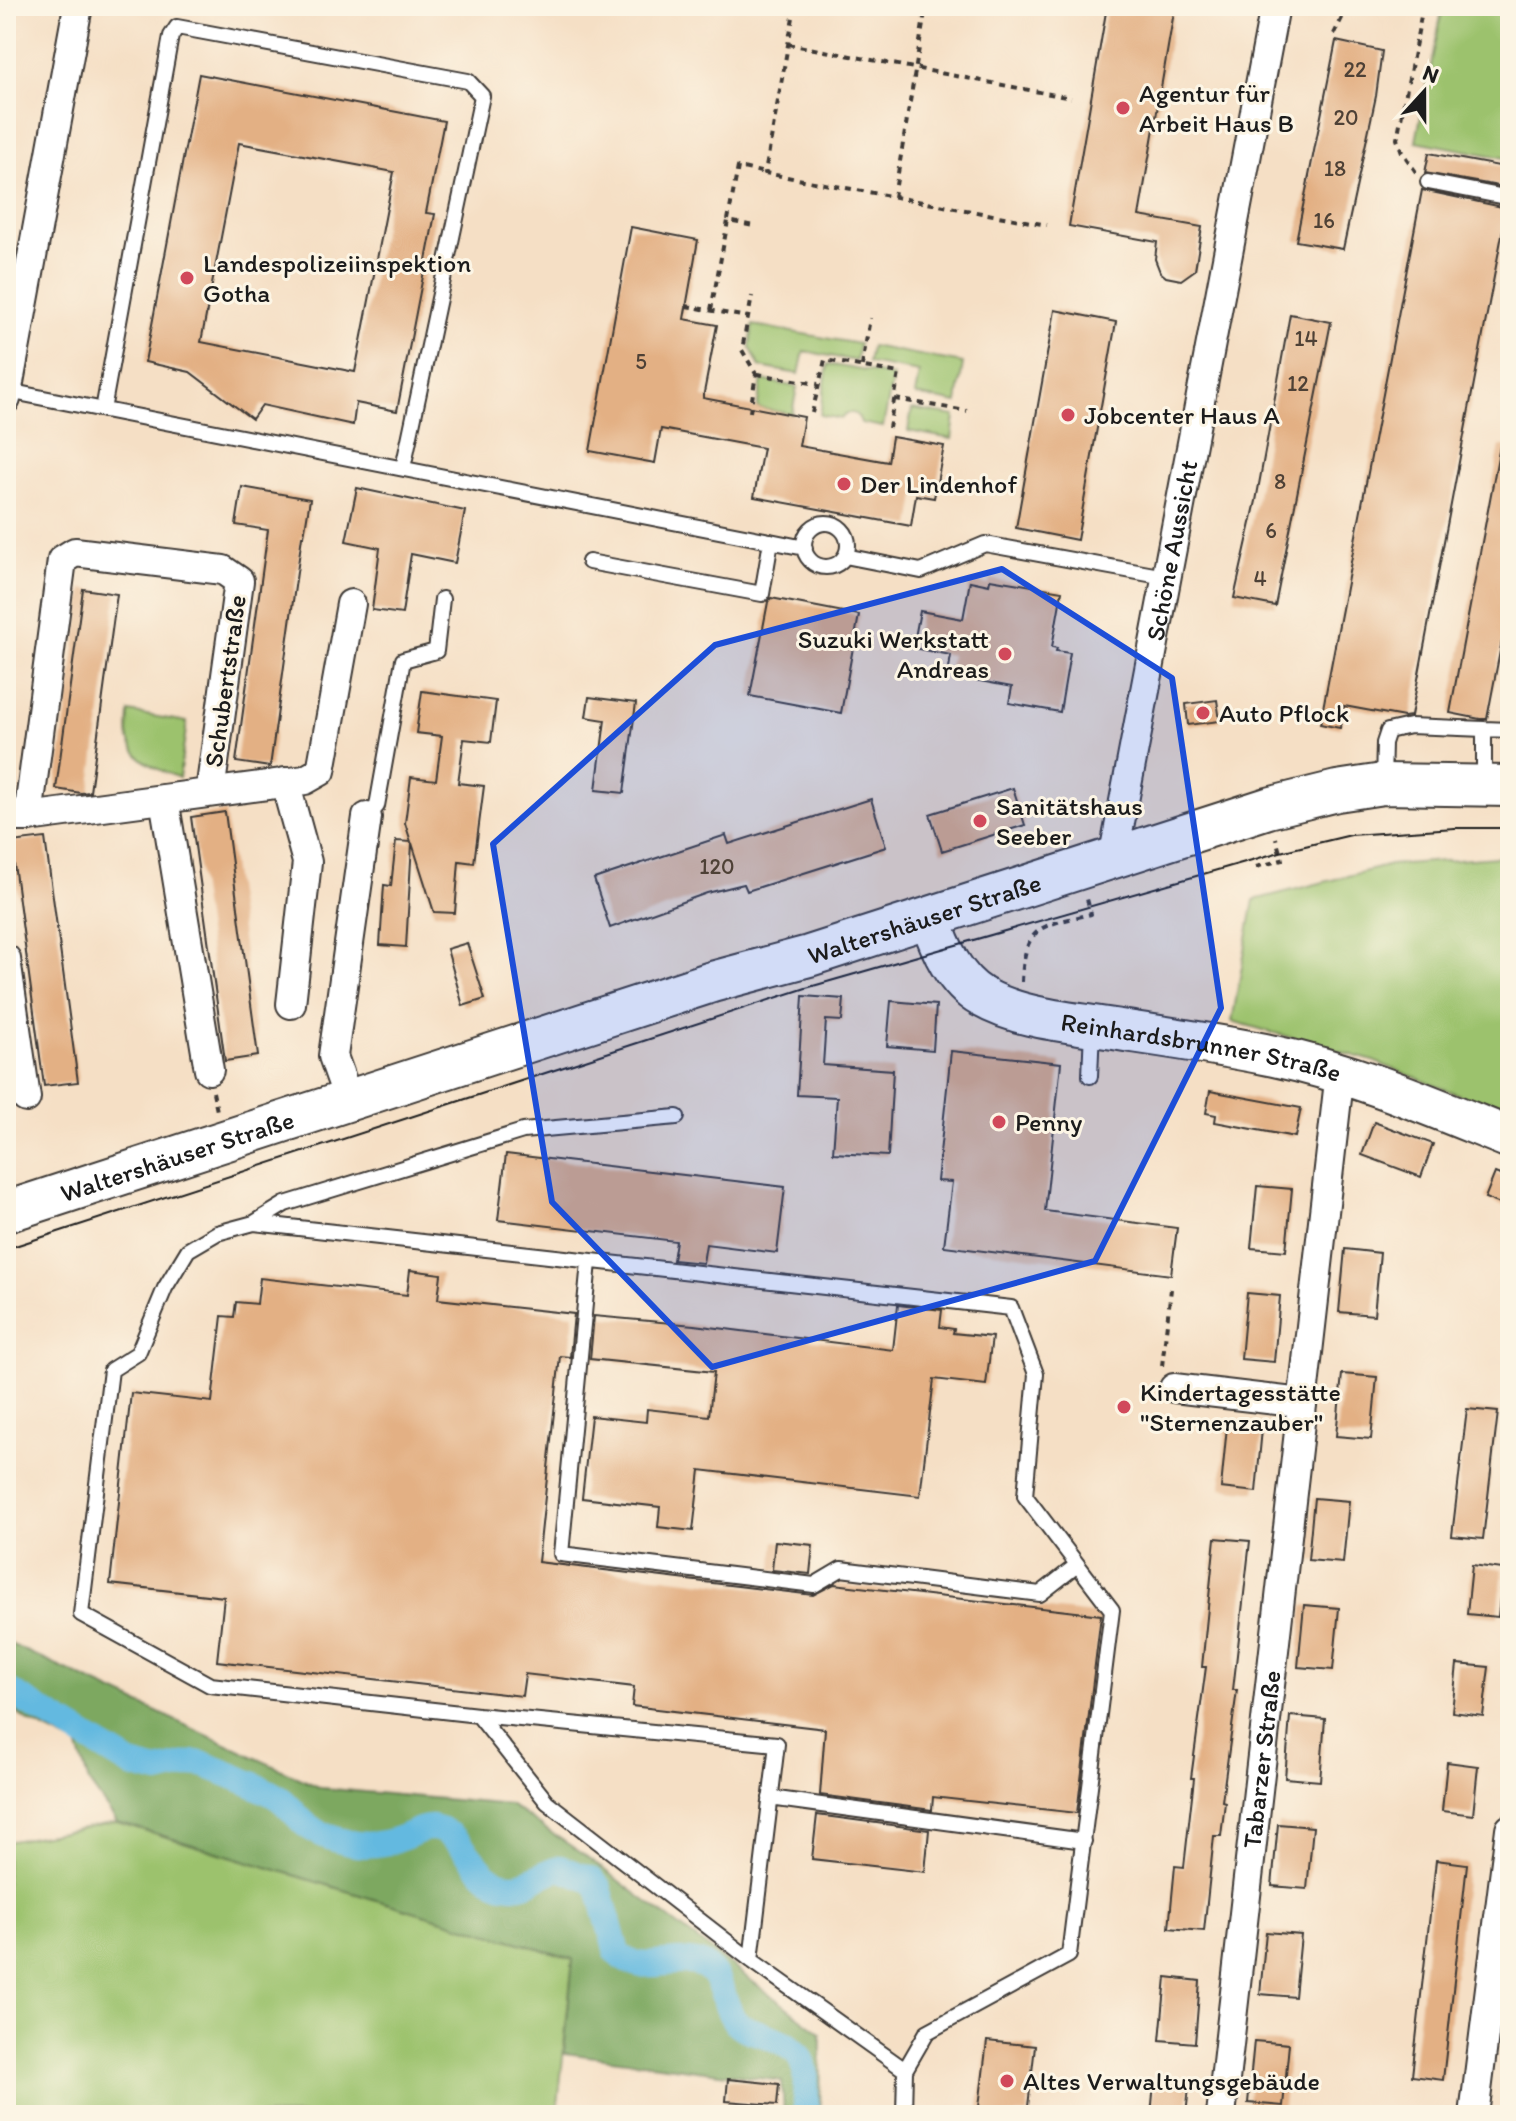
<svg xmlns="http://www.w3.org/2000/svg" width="1516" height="2121" viewBox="0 0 1516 2121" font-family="Itim,sans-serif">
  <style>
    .green { fill: #9cc26d; stroke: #5c6f44; stroke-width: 2 }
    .forest { fill: #7da860; stroke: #4c623e; stroke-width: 2 }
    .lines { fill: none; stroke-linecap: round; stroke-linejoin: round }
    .canal { stroke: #63b9e0; stroke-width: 26 }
    .building { fill: #e3b084; fill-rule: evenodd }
    .lane-casing { stroke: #3d3935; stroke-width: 18 }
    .street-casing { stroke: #3d3935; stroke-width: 32 }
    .secondary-casing { stroke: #3d3935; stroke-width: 44 }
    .path { stroke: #3d3935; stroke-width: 4; stroke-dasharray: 6 6; stroke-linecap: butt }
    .lane { stroke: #fff; stroke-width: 14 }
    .street { stroke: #fff; stroke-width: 28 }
    .secondary { stroke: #fff; stroke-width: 40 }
    .tram { stroke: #1c1c1c; stroke-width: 2 }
    .marked { fill: #1d4ed8; fill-opacity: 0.2; stroke: #1d4ed8; stroke-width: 6; stroke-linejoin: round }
    .poi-dot { fill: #d1495b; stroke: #fcf5e5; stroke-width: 3 }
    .labels { text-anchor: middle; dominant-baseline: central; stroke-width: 6; stroke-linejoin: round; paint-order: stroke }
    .number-label { font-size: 22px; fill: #4e4136 }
    .poi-label { font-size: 26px; fill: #1c1c1c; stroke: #fcf5e5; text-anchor: start }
    .street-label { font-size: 26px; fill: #1c1c1c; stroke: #fcf5e5 }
  </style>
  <rect width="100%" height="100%" fill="#fcf5e5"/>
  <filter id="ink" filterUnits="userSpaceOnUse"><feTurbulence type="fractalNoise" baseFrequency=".0125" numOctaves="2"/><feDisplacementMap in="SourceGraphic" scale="16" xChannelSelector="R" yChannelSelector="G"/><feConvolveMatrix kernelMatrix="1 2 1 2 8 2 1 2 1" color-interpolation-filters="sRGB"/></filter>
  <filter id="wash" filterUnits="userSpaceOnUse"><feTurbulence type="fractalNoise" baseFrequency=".006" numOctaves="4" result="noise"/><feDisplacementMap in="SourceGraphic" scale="32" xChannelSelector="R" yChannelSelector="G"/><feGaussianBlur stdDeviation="1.8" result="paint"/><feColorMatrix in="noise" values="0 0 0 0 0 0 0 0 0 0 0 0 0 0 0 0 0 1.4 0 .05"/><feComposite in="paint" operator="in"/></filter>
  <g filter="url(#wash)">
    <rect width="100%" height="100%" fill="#f5dfc5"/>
    <path class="green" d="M1443,6H1510V159L1416,141Z
      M753,325L859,344L856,361L804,351L799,374L760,367L750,347Z
      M871,346L963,363L957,403L915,395L919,372L868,363Z
      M828,364L893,376L883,427L861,423C858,412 848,409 841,419L820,415Z
      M762,380L797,387L792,414L757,408Z
      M912,409L955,416L952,439L908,431Z
      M129,712L187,722L179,778C160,770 135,762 129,739C127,731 129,720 129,712Z
      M1510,856V1115L1373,1061L1232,1021L1254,900L1390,865Z
      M117,1822L573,1959L557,2115H6V1842Z"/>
    <path class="forest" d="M6,1642L321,1788L510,1805L586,1856L821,2033L820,2115H784L782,2081L564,2053L573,1959L117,1822L89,1783L77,1745L30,1722L6,1706Z"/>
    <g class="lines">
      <path class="canal" d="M6,1689L131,1765L158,1772L196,1763L206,1765C230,1775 257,1784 279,1798C289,1805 296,1816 305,1824C319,1835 338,1841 356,1844C372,1846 389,1843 404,1837C414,1833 422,1827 433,1828C473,1835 475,1893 521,1884C535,1881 546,1871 560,1868L592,1880L599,1888L617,1953C641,1979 678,1951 706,1967C723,1978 723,2006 735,2021C741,2029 753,2031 762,2034C815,2052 804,2066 806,2115"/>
    </g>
    <g id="blocks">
      <path class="building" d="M1107,6H1175L1139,216L1202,227L1195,270L1181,280L1166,277L1160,272L1155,259L1157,242L1069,226Z
        M1336,41L1382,51L1376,96L1343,249L1296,241Z
        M199,74L444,121L426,213L435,214L397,411L356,403L353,425L262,405L252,419L190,372L145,362ZM239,143L394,172L355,372L201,342Z
        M1429,153L1510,168V188L1425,173Z
        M1422,190L1507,208L1411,716L1404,717L1344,706L1340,728L1320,724Z
        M631,227L698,240L684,319L717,325L703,398L804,417L799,446L888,462L892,437L944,446L934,498L916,495L911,526L754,497L763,448L661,429L655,463L590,451Z
        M1055,310L1116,322L1077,540L1016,528Z
        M1290,314L1331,322L1275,606L1234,598L1256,501Z
        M1500,446H1510V599L1487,719H1480L1450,713Z
        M242,487L310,499L304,536H302L270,767L236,762L268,530L236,525Z
        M357,488L465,511L455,563L411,554L402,614L372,610L380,548L346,541Z
        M990,579L1062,591L1052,647L1057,648L1056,651L1070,653L1060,712L1009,703L1012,687L948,675L951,655L913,648L920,611L963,619L970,581L989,585Z
        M83,589L117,594L90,792L81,793L56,789Z
        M771,598L859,615L841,713L750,696L768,602Z
        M422,691L496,701L491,742L464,739L458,783L484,786L474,863L459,861L455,913L434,912L412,843L406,947L380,945L384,885L391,886L396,841L411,842L405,823L411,777L436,780L442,736L416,733Z
        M589,697L636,703L624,793L596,790L605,720L586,717Z
        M1217,700L1220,721L1188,725L1186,704Z
        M1013,788L1025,825L942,851L930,814Z
        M871,799L886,847L747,891L744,884L707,893L610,928L594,879L726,835L729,844Z
        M225,812L258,1056L225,1061L191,817Z
        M45,838L78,1082L44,1086L11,842Z
        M467,943L485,999L463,1006L447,949Z
        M803,996L844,999L842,1021L826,1020L823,1065L893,1070L888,1156L833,1153L837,1097L797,1095Z
        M891,1001L936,1005L933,1050L887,1046Z
        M951,1051L1061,1063L1045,1211L1177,1228L1171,1275L944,1246L952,1182L937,1181Z
        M1210,1091L1301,1108L1295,1137L1215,1122L1216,1115L1206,1113Z
        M1374,1122L1433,1144L1421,1177L1362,1155Z
        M506,1154L785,1187L777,1253L706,1244L703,1263L673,1260L676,1241L498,1220Z
        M1495,1173L1510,1179V1208L1485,1198Z
        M1257,1186L1292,1189L1286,1251L1251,1248Z
        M1345,1249L1380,1253L1374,1315L1339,1312Z
        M410,1270L441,1274L438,1299L574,1314L570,1357L560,1356L538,1562L813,1595L834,1584L1101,1615L1077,1813L933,1797L932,1810L820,1795L825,1729L632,1706L634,1687L525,1674L522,1696L217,1661L224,1597L110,1584L131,1393L212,1402L222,1316L234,1317L236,1302L257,1304L260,1278L407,1295Z
        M1247,1293L1280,1296L1274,1362L1241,1359Z
        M898,1305L942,1310L940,1327L954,1329L953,1333L992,1337L986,1385L934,1379L920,1496L700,1470L693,1531L658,1527L660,1507L582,1498L591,1416L646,1422L647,1409L709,1416L714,1372L590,1359L594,1316L694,1325L893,1350Z
        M1342,1374L1377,1377L1371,1439L1336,1436Z
        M1467,1409L1498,1412L1483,1539L1452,1536Z
        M1227,1426L1262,1429L1256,1492L1221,1488Z
        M1314,1498L1349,1501L1343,1563L1308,1560Z
        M1215,1538L1250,1541L1233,1690H1237L1222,1801L1225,1802L1221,1836H1214L1204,1931L1169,1928L1175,1866L1184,1867L1194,1778H1191L1206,1667H1202Z
        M775,1541L813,1545L810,1574L772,1570Z
        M1472,1565L1503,1569L1498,1617L1467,1614Z
        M1304,1605L1339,1608L1333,1670L1298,1667Z
        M1457,1664L1489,1667L1483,1716L1452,1712Z
        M1290,1716L1325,1719L1320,1781L1285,1778Z
        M1447,1762L1478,1766L1473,1815L1442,1811Z
        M817,1815L929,1830L925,1872L812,1859Z
        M1278,1824L1313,1827L1307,1889L1272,1886Z
        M1436,1860L1467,1864L1443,2080L1412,2076Z
        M1266,1932L1301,1935L1295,1997L1260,1994Z
        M1166,1977L1200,1981L1195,2043L1160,2040Z
        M987,2041L1035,2046L1027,2115H978Z
        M1254,2041L1289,2044L1283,2106L1248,2103Z
        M728,2079L779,2084L777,2105L726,2101Z
        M1154,2083L1189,2087L1186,2115H1151Z"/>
    </g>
  </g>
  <g filter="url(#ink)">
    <use href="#blocks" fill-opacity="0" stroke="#3d3935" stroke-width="2"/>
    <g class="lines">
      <g class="lane-casing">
        <path id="lane" d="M1428,182L1510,198
          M8,391L805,548
          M103,410L171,36L177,27L468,81L482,96L403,468
          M804 545a22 22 0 1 1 44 0a22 22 0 1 1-44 0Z
          M845,556L921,571L985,544L1165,577
          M589,562L762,594L771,541
          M1484,729L1510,730
          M1383,783L1384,743L1388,731L1410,726L1484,729V783
          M367,817L377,806L403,660L436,651L442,599
          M1090,1076L1092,1029
          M254,1223L285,1204L523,1131L677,1117
          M589,1262L561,1554L814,1585L841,1569L1040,1594L1077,1565
          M478,1715L777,1744L751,1960
          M770,1798L1084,1841
          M904,2114L905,2070L927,2032L1069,1955L1112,1610L1025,1496L1036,1374L1011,1308L254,1223L217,1233L188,1250L165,1288L138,1353L111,1370L81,1614L210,1685L478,1715L547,1802L751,1960L905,2070"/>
      </g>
      <g class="street-casing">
        <g id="street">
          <path d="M6,399L78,6"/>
          <path d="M285,782L307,862L291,1004"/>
          <path d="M164,799L209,1070"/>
          <path d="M6,817H28L305,780L321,771L351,604"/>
          <path d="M28,817L62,560L75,552L223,570L239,581L210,792"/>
          <path id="s1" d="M1113,859L1275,6"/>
          <path d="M6,959L26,1098"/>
          <path d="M349,1101L333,1056L367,817"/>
          <path d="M1174,1388L1302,1403"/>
          <path id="s2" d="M1221,2115L1340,1072"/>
          <path d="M1474,2115L1510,1829"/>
        </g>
      </g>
      <g class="secondary-casing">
        <g id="secondary">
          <path id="s3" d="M930,918C940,947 954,981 982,997C1017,1017 1061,1021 1100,1027C1158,1036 1217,1044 1274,1056C1356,1073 1433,1107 1510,1138"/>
          <path id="s4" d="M6,1212L712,982L809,956L1268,808L1337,791L1383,784L1510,786"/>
        </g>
      </g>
      <path class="path" d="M795,6L765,173L1047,225
        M1334,34L1348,6
        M788,44L1071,98
        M1416,172L1402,152L1397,139L1423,6
        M894,197L926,6
        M728,220L738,167L765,173
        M686,306L747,317
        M711,310L728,221L754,226
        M862,366L870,318
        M757,374L818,384
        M895,399L967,411
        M750,412L756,374L742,350L752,296
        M812,413L825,360L899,373L889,428
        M830,524L832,511
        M1256,867L1282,860L1276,838
        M1022,982C1024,924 1041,926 1091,914L1087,899
        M213,1092L217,1111
        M1162,1366L1171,1289"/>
      <use href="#lane" class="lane"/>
      <use href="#street" class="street"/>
      <use href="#secondary" class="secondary"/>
      <path class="tram" d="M6,1249L806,988L1280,852L1351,835L1455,828H1510"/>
    </g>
  </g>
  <path class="marked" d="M1002,569L1172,678L1221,1008L1095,1261L712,1367L552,1202L493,844L715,645Z"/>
  <g class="poi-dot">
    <circle cx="1123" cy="108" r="8"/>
    <circle cx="187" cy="278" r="8"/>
    <circle cx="1068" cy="415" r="8"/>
    <circle cx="844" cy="484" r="8"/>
    <circle cx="1005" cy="654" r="8"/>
    <circle cx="1203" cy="713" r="8"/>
    <circle cx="980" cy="821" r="8"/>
    <circle cx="999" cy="1122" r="8"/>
    <circle cx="1124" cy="1407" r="8"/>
    <circle cx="1007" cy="2081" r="8"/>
  </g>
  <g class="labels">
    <g class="number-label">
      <text x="1355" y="69">22</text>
      <text x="1346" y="117">20</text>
      <text x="1335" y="168">18</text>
      <text x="1324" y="220">16</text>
      <text x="1306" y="338">14</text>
      <text x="641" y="361">5</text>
      <text x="1298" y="383">12</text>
      <text x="1280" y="481">8</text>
      <text x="1271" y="530">6</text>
      <text x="1260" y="578">4</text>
      <text x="717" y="866">120</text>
    </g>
    <g class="poi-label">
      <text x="1139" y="93">Agentur für<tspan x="1139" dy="30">Arbeit Haus B</tspan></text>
      <text x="203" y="263">Landespolizeiinspektion<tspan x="203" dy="30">Gotha</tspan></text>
      <text x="1084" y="415">Jobcenter Haus A</text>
      <text x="860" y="484">Der Lindenhof</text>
      <text x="989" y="639" text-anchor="end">Suzuki Werkstatt<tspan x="989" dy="30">Andreas</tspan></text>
      <text x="1219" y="713">Auto Pflock</text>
      <text x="996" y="806">Sanitätshaus<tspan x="996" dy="30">Seeber</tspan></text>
      <text x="1015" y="1122">Penny</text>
      <text x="1140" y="1392">Kindertagesstätte<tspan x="1140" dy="30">"Sternenzauber"</tspan></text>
      <text x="1023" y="2081">Altes Verwaltungsgebäude</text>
    </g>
    <g class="street-label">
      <text stroke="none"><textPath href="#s1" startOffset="314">Schöne Aussicht</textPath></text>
      <text transform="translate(225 681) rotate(-82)">Schubertstraße</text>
      <text stroke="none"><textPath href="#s4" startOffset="964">Waltershäuser Straße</textPath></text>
      <text stroke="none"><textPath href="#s3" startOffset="322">Reinhardsbrunner Straße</textPath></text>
      <text stroke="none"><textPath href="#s4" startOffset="180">Waltershäuser Straße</textPath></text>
      <text stroke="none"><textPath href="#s2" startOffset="358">Tabarzer Straße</textPath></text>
    </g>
  </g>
  <rect width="1516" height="2121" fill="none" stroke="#fcf5e5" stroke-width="32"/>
  <g transform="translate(1424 92) rotate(21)" stroke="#fcf5e5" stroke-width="6" paint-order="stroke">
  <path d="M0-6L14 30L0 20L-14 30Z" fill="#1c1c1c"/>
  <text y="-12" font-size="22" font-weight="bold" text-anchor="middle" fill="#1c1c1c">N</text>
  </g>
</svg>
